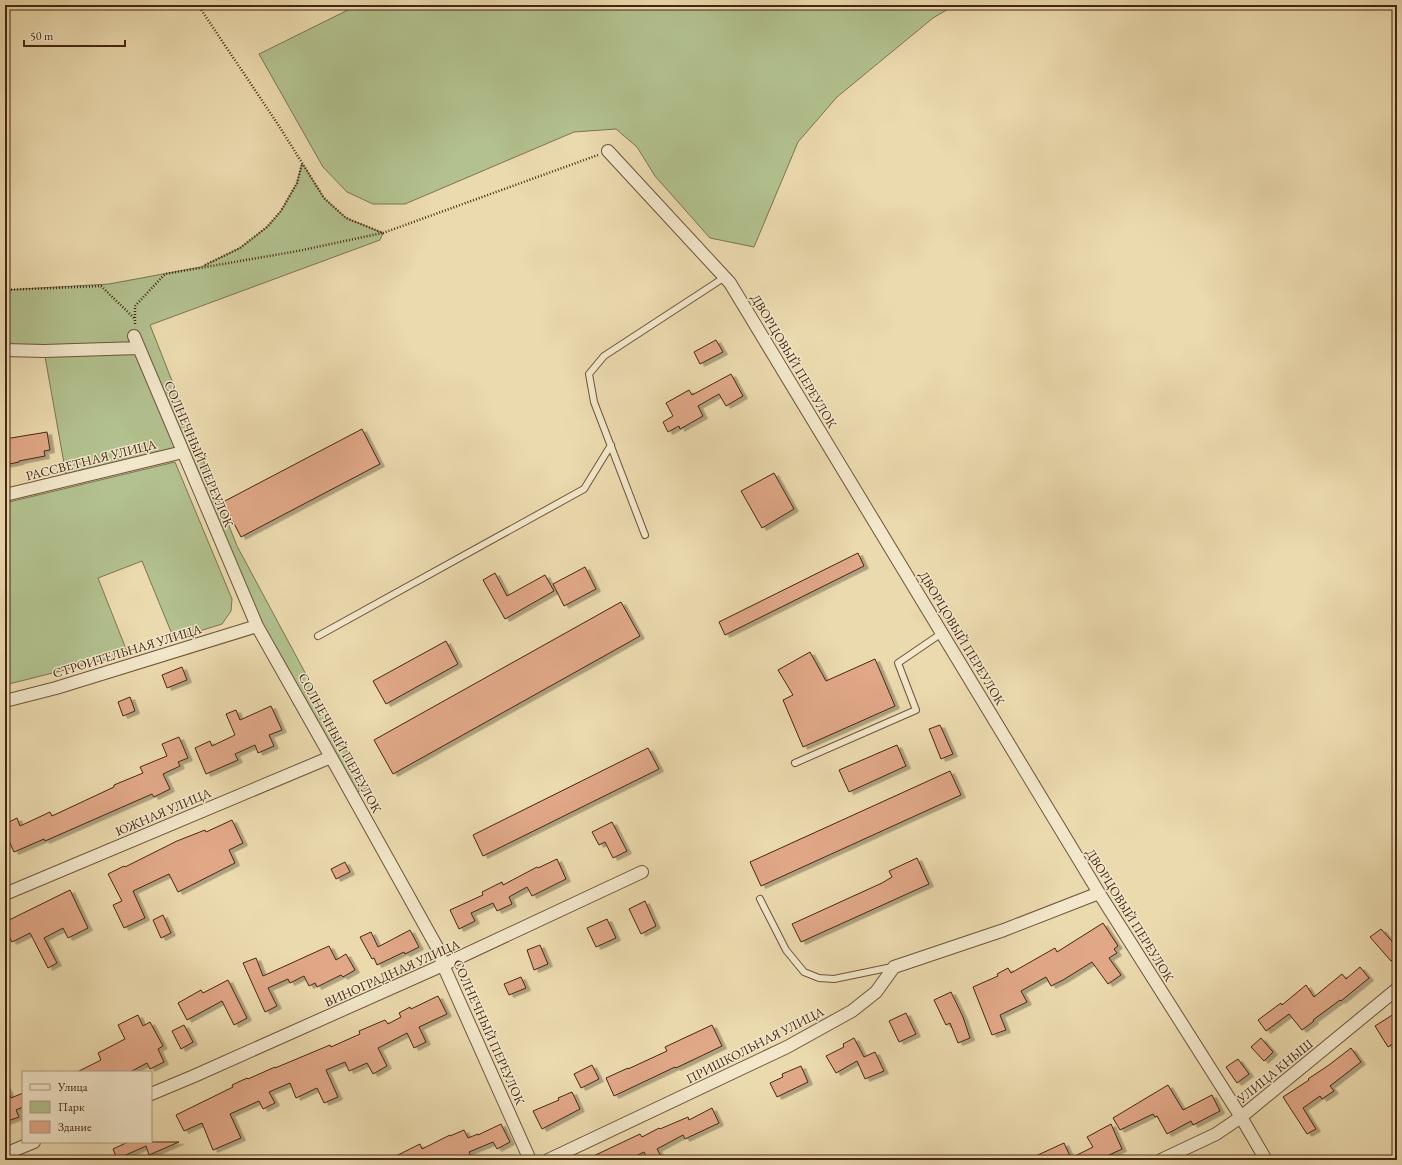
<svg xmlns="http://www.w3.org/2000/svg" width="1402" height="1165" viewBox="0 0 1402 1165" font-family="'EB Garamond',serif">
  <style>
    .green { fill: #b2c18f; stroke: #7c7450 }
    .building { fill: #e1a888; stroke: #462612; filter: url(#shadow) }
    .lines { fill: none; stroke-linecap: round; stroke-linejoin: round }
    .lane-casing { stroke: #6f5339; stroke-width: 8 }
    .street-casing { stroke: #6f5339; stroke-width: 14 }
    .path { stroke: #462612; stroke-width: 2.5; stroke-dasharray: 1 2; stroke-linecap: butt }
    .lane { stroke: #f2e7ca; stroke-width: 6 }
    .street { stroke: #f2e7ca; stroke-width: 12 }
    .labels { text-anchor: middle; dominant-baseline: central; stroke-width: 3; stroke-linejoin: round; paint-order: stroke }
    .street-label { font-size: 13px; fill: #462612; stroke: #f2e7ca }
  </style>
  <defs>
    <filter id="shadow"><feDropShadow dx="4.5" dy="2.5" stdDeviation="0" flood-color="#0004"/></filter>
  </defs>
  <rect width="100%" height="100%" fill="#ebdaae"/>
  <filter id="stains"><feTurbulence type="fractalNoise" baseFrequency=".005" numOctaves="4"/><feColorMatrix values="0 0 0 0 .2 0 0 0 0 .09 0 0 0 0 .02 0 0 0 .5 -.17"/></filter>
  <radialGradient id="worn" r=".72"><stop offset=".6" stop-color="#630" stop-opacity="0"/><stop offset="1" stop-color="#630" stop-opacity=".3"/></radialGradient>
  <path class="green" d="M358,5H955L933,18L837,97L798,142L754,247L710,238L655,176L637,147L616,129L574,132L405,204H373L347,192L323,167L259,54Z
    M302,163L324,198L346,218L383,233L380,240L150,325L237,546L367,788L352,794L257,626L183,453L67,480L44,351L5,350V290L109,284L201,267L240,248L267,227L281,211L297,183Z
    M175,462L232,599L231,611L222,624L174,639L142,561L98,578L128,654L9,684L5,671V503Z"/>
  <path class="building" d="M716,340L723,352L700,364L694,352Z
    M731,374L743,396L726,406L719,394L698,406L703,416L680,429L679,426L668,432L663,422L673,416L666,403L689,390L692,395Z
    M362,429L380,464L241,537L223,502Z
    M47,432L50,450L44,451L45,456L19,461V462L5,465V439Z
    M774,473L794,509L762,528L741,491Z
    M858,553L864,566L725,635L719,622Z
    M585,567L596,589L564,606L553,584Z
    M495,573L507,596L545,575L554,591L505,619L483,580Z
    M621,602L640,636L393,774L374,740Z
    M446,641L458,664L386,704L373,681Z
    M810,652L826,681L875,659L895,706L803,747L783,700L793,695L778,670Z
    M182,667L187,680L167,688L162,675Z
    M130,697L135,711L123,716L118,702Z
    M271,706L282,730L269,735L274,746L258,753L255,745L235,754L238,760L206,774L195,748L210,741L212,746L235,735L226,714L236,710L240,720Z
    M940,725L953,754L941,759L929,729Z
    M179,737L188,758L178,762L180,766L163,774L170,789L154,797L152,794L45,841L44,839L14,852L5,832V824L17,818L20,826L50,812L52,816L114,787V785L143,773L140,767L167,756L162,744Z
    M897,745L906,766L849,792L839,770Z
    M648,748L659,769L483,856L473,835Z
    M950,771L961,795L761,886L750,862Z
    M232,820L243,843L229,850L235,863L178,892L169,874L133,891L145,918L124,928L113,905L122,901L108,874L124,866L125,867L177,841L205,830L206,832Z
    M612,822L627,851L613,858L605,842L599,845L592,832Z
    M917,858L929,884L801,942L792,924L882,883L892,877L889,871Z
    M557,859L566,879L532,896L527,887L509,897L512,904L497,911L493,903L471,913L475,921L459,929L450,910L483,895L482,892L502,882L503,885L537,867L538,868Z
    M345,862L350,872L336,879L331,869Z
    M70,890L88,928L68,938L63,928L44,938L57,963L48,968L30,933L12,942L5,928V922Z
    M645,901L656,926L641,934L629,909Z
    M163,915L171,933L161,938L153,920Z
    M607,919L616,938L596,947L587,928Z
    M1103,923L1118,946L1114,949L1117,953L1109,958L1121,975L1108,984L1092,962L1063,980L1051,986L1046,977L1021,991L1027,1002L1000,1015L1006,1030L992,1035L973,987L998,976L997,974L1008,968L1011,973L1055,948L1057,952Z
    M1381,929L1397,947V956L1391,961L1370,937Z
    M410,930L419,947L405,954L404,952L377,965L374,958L372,959L360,937L371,932L378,947Z
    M540,945L548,964L534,970L527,950Z
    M329,946L336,960L346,954L355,970L343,977L341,975L317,987L315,983L309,986L304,976L290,983L288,979L268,988L277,1006L265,1012L243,963L256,958L263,976Z
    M1360,967L1369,978L1341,1001L1340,1000L1313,1020L1314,1021L1302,1030L1289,1014L1266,1031L1258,1020L1281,1003L1282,1005L1306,985L1314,997L1342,974L1346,979Z
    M521,977L526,988L509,995L504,984Z
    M228,980L247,1018L234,1025L222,1001L187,1020L178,1003L201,990L203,993Z
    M951,992L963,1017L970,1038L958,1043L950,1023L946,1025L934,1000Z
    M438,996L447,1014L419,1027L426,1042L414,1048L407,1033L378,1048L387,1066L373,1074L367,1063L349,1071L345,1062L326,1070L338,1097L324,1103L317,1088L296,1098L290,1083L269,1092L275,1103L263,1109L259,1101L230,1114L241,1138L213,1150L202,1123L184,1131L176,1115L233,1087L232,1085L247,1078L248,1079L275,1067V1068L330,1045L331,1047L360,1034L359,1031L385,1020L388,1024L401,1017L399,1013L410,1007L411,1009Z
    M1397,1012V1041L1388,1047L1375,1026Z
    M906,1013L916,1034L899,1042L889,1021Z
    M138,1015L143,1026L150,1022L163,1046L158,1049L164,1062L150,1069L147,1063L130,1072H77L101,1060L98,1053L125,1039L118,1025Z
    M184,1025L193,1042L181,1049L172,1031Z
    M712,1025L722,1046L676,1068L675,1067L614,1096L606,1078L628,1068V1069L667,1051L665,1047Z
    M854,1038L864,1057L875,1052L884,1071L865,1079L857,1061L836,1073L826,1056L844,1047L843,1044Z
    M1261,1038L1273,1052L1264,1061L1251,1047Z
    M1351,1048L1361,1062L1330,1086L1334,1091L1322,1099L1320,1096L1303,1108L1316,1129L1307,1134L1283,1097L1309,1080L1308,1079L1329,1065Z
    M1238,1059L1249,1074L1237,1083L1226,1067Z
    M592,1065L599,1079L581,1088L574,1074Z
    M801,1066L808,1082L777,1097L770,1083L783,1077L782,1074Z
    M5,1084L11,1098L23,1093V1107L16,1110L19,1117L5,1122Z
    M1168,1085L1183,1110L1212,1095L1220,1111L1193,1125L1191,1121L1167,1134L1157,1116L1155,1117L1153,1114L1120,1130L1113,1118Z
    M572,1092L580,1109L542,1129L533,1111L559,1100L558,1098Z
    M712,1108L719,1123L685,1139L683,1135L657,1149L663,1160H648L644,1152L628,1160H585L640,1134L642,1137L659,1128L660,1129L688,1117L689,1120Z
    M501,1124L510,1142L497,1149L493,1142L469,1152L473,1160H388L420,1144L422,1149L450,1135V1136L464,1130L468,1138L478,1134V1135Z
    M1111,1124L1122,1149L1107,1156V1157L1099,1160H1027L1064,1143L1071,1158L1093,1147L1087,1137Z
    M128,1142H179L149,1155L146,1146L117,1159L113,1149Z"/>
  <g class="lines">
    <g class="lane-casing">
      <path id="lane" d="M645,535L594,402L589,374L604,356L725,277
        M318,636L584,489L611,445
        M795,763L916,710L898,663L942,633
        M760,899L786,950L804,972L819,978L834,979L892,967"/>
    </g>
    <g class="street-casing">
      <path id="street" d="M608,151L730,283L1099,893L1241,1117L1266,1160
        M134,336L257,626L331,757L438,949L443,965L530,1160
        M5,350L44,351L139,348
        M5,495L183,452
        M5,701L56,688L257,626
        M5,894L331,757
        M151,1094L194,1076L443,965L642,872
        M5,1154L34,1142
        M548,1160L787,1047L852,1011L876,992L894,967L1004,930L1099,893
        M1161,1160L1216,1134L1241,1117L1397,989"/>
    </g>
    <path class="path" d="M198,5L279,126L324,198L346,218L383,233L598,155
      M205,265L240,248L267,227L281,211L297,183L302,164
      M5,290L101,286L134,318
      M135,324V306L165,274L298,251L382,233"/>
    <use href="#lane" class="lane"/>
    <use href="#street" class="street"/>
  </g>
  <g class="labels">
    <g class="street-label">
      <text transform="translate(794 361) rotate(59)">ДВОРЦОВЫЙ ПЕРЕУЛОК</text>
      <text transform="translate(199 454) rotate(67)">СОЛНЕЧНЫЙ ПЕРЕУЛОК</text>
      <text transform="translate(91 460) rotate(-14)">РАССВЕТНАЯ УЛИЦА</text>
      <text transform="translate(962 638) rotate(59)">ДВОРЦОВЫЙ ПЕРЕУЛОК</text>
      <text transform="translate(127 651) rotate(-17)">СТРОИТЕЛЬНАЯ УЛИЦА</text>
      <text transform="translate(340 743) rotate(61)">СОЛНЕЧНЫЙ ПЕРЕУЛОК</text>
      <text transform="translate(163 812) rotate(-23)">ЮЖНАЯ УЛИЦА</text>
      <text transform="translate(1130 915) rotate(58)">ДВОРЦОВЫЙ ПЕРЕУЛОК</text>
      <text transform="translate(392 973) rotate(-24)">ВИНОГРАДНАЯ УЛИЦА</text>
      <text transform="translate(489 1032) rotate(66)">СОЛНЕЧНЫЙ ПЕРЕУЛОК</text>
      <text transform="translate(755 1045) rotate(-27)">ПРИШКОЛЬНАЯ УЛИЦА</text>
      <text transform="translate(1275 1071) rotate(-39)">УЛИЦА КНЫШ</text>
    </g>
  </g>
  <rect width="1402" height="1165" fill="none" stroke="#ebdaae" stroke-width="20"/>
  <rect x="6" y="6" width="1390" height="1153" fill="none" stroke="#462612" stroke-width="2"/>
  <rect x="10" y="10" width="1382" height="1145" fill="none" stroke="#462612"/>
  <rect x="22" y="1071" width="130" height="72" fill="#f2e7ca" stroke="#ad9a80"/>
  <rect x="30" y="1084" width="20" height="6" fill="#f2e7ca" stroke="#ad9a80"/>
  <text x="58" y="1091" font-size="12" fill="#462612">Улица</text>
  <rect x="30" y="1101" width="20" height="12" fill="#b2c18f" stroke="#ad9a80"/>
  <text x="58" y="1111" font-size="12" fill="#462612">Парк</text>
  <rect x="30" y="1121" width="20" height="12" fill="#e1a888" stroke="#ad9a80"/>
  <text x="58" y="1131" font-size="12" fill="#462612">Здание</text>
  <path d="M24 40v6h101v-6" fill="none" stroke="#462612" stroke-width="2"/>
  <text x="30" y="40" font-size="12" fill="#462612" stroke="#f2e7ca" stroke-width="3" paint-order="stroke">50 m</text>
  <rect width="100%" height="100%" filter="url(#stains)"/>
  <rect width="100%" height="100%" fill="url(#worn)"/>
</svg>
